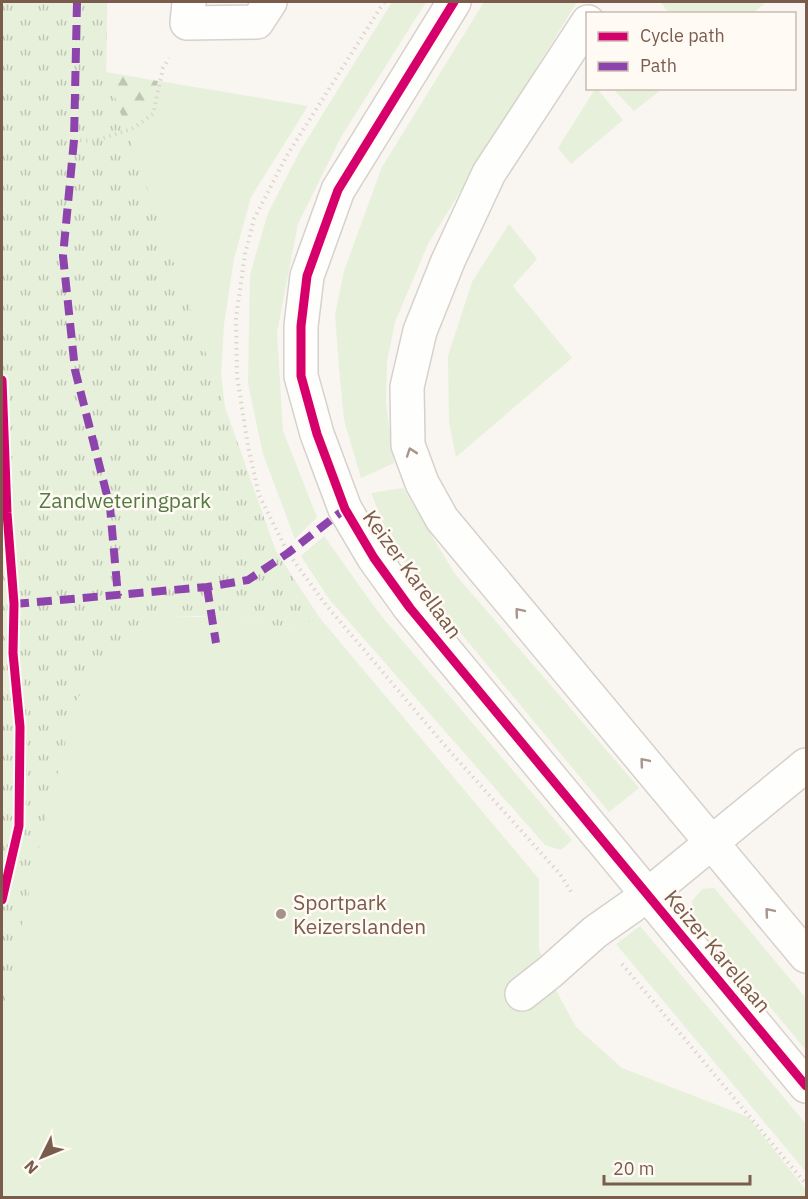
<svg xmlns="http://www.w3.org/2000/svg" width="808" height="1199" viewBox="0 0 808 1199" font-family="'IBM Plex Sans',sans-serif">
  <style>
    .grass { fill: #e7f0db }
    .forest { fill: url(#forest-firs) }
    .park { fill: url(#park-tufts) }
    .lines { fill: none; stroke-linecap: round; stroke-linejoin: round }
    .minor-casing { stroke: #d7d1cb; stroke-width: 36 }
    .path { stroke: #dcd5d0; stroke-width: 4; stroke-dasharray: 1.5 4.5; stroke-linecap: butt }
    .minor { stroke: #fefefd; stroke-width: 33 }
    .quiet { stroke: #8e44ad; stroke-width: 8; stroke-dasharray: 15 8; stroke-linecap: butt }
    .cycleway-casing { stroke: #fffaf3; stroke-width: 13 }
    .cycleway { stroke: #d6006c; stroke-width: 9 }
    .oneway { stroke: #a8958b }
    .poi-dot { fill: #a69286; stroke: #fffaf3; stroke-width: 2 }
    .labels { text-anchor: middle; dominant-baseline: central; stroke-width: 5; stroke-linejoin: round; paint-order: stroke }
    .park-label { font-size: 21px; fill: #537a41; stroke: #fffaf3 }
    .street-label { font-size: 21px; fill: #7a5c4d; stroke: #fffaf3 }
    .poi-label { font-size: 21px; fill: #7a5c4d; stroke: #fffaf3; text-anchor: start }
  </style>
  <defs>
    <pattern id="forest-firs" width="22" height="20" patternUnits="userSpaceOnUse" patternTransform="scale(1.5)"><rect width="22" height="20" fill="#e7f0db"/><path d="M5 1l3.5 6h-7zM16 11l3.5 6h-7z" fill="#c0c6b4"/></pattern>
    <pattern id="park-tufts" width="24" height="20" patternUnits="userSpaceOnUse" patternTransform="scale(1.5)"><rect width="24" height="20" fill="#e7f0db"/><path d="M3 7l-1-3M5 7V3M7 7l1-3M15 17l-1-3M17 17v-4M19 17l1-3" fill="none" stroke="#c0c6b4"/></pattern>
  </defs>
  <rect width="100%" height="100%" fill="#f9f5f0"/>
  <path class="grass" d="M2,2L75,85L150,109L158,81L308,106L251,197L234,259L224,324L221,375L229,440Z
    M392,2H426L341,137L298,224L277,332L283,431L317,517L295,539L263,454L248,384L250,275L268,213L300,151Z
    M484,2H577L428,244L395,322L387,361L386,403L394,463L361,478L344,420L339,368L335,315L344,271L382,167Z
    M660,2H762L764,4L753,13L670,14Z
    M595,89H597L623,120L571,164L558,148Z
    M613,89H662L634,111Z
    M509,224L537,259L513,286L572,358L456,457L449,422L448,356L472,282Z
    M403,488L455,574L639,788L609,812L431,597L394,549L371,493Z
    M324,536L378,612L572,840L561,850L545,845L329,599L301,556Z
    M42,611L199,617L213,616H239L290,630L319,617L539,879V949L560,998L576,1027L622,1068L748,1117L806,1190V1198H2V923Z
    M714,888L806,998V1050L694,916L692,901L702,889Z
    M640,926L806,1124V1172L616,944Z"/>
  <path class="forest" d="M107,2L106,72L158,81L150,109L129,124L109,131L75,85Z"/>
  <path class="park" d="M2,2H107L106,72L276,551L319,617L290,630L239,616H172L110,650L76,701L40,843L2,1016Z"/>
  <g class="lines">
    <g class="minor-casing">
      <path id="minor" d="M189,2L187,23L257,22L270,2
        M454,2L338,190L307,276L301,326V376L317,434L345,509L374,558L410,608L806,1086
        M588,22L489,173L448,261L420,331L407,387L408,445L422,483L442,519L806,956
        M522,994L550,972L595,932L649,894L806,765"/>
    </g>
    <path class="path" d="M384,2L286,157L254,219L245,254L236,318L237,376L248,446L259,495L288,553L326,605L446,747L560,874L573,895
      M74,140L94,141L132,129L153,114L163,68L169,58
      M622,964L806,1184"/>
    <use href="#minor" class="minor"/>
    <path class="quiet" d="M77,2L74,140L63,256L75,370L110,507L118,596
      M207,587L216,643
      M14,604L207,587L248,580L288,553L345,509"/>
    <g class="cycleway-casing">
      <path id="cycleway" d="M454,2L338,190L307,276L301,326V376L317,434L345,509L374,558L410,608L806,1086
        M2,380L7,513L14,604L13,653L20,727L19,826L2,900"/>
    </g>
    <use href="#cycleway" class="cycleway"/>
  </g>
  <defs><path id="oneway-chevron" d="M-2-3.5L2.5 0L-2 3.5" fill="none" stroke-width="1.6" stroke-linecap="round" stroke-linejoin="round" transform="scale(1.5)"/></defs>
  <g class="oneway">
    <use href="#oneway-chevron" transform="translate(411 452) rotate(-109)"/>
    <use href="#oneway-chevron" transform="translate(519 612) rotate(-130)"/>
    <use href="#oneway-chevron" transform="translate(644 762) rotate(-130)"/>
    <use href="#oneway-chevron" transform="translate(769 912) rotate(-130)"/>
  </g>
  <circle class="poi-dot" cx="281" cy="914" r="6"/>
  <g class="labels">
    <g class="park-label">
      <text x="125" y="500">Zandweteringpark</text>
    </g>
    <g class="street-label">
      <text transform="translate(413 574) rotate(54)">Keizer Karellaan</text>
      <text transform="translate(718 951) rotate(50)">Keizer Karellaan</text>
    </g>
    <g class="poi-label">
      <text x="293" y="902">Sportpark<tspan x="293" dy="24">Keizerslanden</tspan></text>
    </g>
  </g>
  <rect width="808" height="1199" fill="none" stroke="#7a5c4d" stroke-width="6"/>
  <rect x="586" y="12" width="210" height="78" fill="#fffaf3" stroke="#cabbb1" stroke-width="1.5"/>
  <rect x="598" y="32" width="30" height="9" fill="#d6006c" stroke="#cabbb1" stroke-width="1.5"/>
  <text x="640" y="42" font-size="18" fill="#7a5c4d">Cycle path</text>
  <rect x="598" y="62" width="30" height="9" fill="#8e44ad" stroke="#cabbb1" stroke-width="1.5"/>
  <text x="640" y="72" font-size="18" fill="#7a5c4d">Path</text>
  <g transform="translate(42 1157) rotate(227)" stroke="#fffaf3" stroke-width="4.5" paint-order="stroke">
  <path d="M0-4.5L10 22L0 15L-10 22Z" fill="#7a5c4d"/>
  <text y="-9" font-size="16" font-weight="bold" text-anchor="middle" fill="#7a5c4d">N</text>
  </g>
  <path d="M604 1175v9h146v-9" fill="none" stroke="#7a5c4d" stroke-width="3"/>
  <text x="613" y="1175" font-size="18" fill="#7a5c4d" stroke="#fffaf3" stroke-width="4.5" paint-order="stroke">20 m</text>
</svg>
